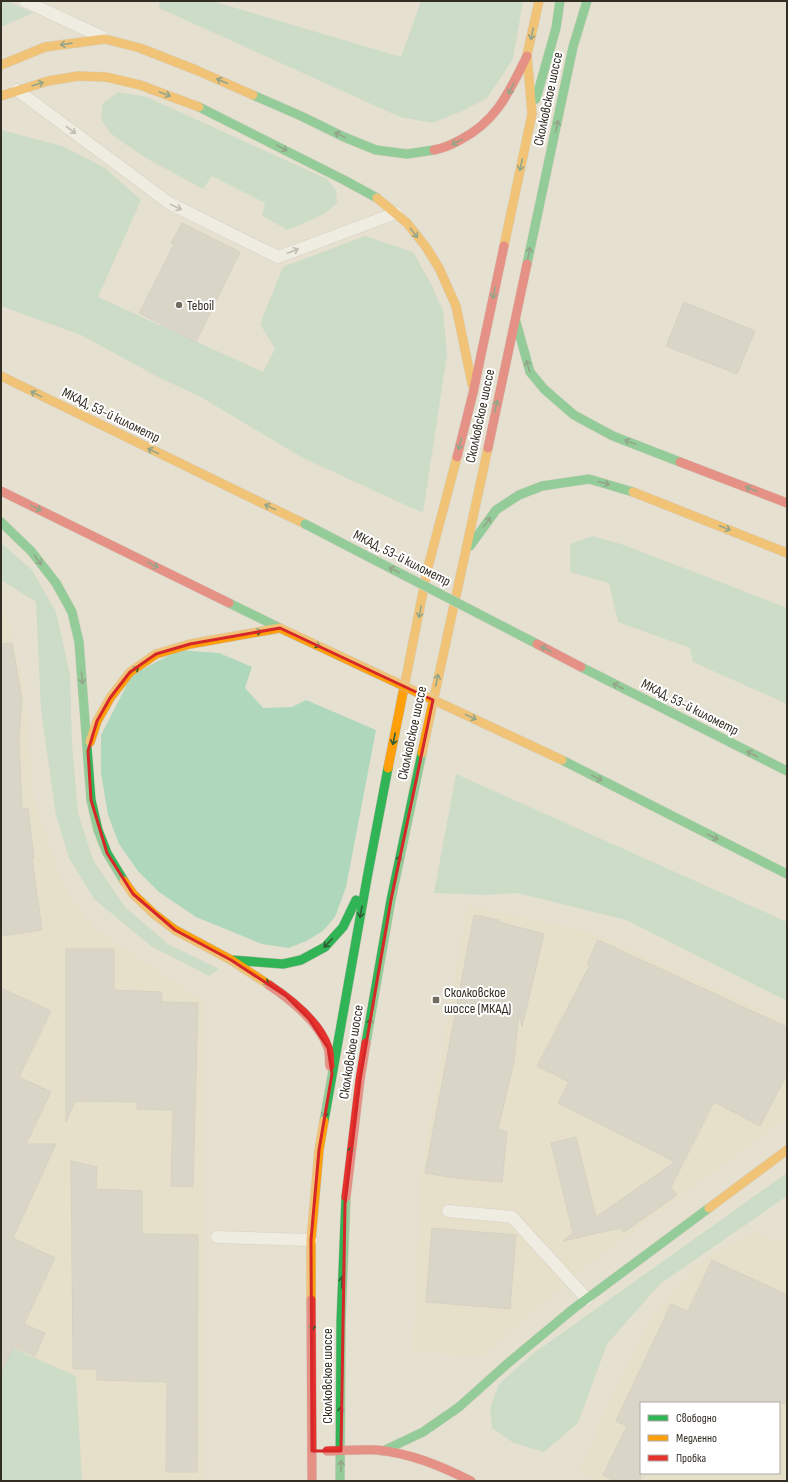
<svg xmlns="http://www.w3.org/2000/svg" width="788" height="1482" viewBox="0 0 788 1482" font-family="'Sofia Sans Condensed',sans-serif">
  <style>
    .built { fill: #e7dec3; fill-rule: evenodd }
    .green { fill: #afd7bc }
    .building { fill: #cdc9bd; stroke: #c2beb1 }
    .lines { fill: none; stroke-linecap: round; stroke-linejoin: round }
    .lane-casing { stroke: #c2beb2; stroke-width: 13 }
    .fast-casing { stroke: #c2beb2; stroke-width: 10 }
    .slow-casing { stroke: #c2beb2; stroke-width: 10 }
    .jam-casing { stroke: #c2beb2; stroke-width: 10 }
    .lane { stroke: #fbfaf8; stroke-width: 12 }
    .fast { stroke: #30b455; stroke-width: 9 }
    .slow { stroke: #ff9f0a; stroke-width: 9 }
    .jam { stroke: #e5322d; stroke-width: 9 }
    .fast-bridge-casing { stroke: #c1beb6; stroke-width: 10; stroke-linecap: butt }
    .slow-bridge-casing { stroke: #c1beb6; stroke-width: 10; stroke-linecap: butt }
    .jam-bridge-casing { stroke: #c1beb6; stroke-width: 10; stroke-linecap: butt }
    .fast-bridge { stroke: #30b455; stroke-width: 9 }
    .slow-bridge { stroke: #ff9f0a; stroke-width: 9 }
    .jam-bridge { stroke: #e5322d; stroke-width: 9 }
    .oneway { stroke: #315d34 }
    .oneway2 { stroke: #96948e }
    .marked { fill: none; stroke: #d62828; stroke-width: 3; stroke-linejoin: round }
    .poi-dot { fill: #716c60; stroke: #fff; stroke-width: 1.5 }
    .labels { text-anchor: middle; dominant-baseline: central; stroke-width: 4; stroke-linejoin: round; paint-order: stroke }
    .street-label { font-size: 14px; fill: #322e23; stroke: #fff }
    .poi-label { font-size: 14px; fill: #322e23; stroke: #fff; text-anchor: start }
  </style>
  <rect width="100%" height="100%" fill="#e5e0d0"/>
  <path class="built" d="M1,610L6,611L24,685L34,800L61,878L77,906L98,931L204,1001L205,1481H82L76,1376L1,1343Z
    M467,905L590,932L787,1021V1117L579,1272L480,1358L413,1350L421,1175Z
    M756,1230L781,1243L787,1232V1481H600L578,1470L648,1322L696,1265ZM641,1403H779V1473H641Z"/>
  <path class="green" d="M1,1H7L33,13L1,27Z
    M160,1H212L401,57L421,1H523L513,59L487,98L460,112L432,123L400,117L159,8Z
    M118,92L147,97L327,179L336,190L337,203L324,214L288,230L262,216L265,203L212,176L203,189L144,157L110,133L101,119L103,103Z
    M1,130L62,146L105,168L141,200L98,297L263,372L275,349L260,324L283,267L365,236L413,252L431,284L443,311L447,354L423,513L303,458L201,397L160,378L81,335L1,306Z
    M593,536L624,545L787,608V704L693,662L690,648L618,622L609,583L570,572V544Z
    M1,543L32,570L56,612L70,674L72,744L78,813L93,860L125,907L168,944L219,969L209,976L151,946L94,899L69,858L56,815L41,710L36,602L1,580Z
    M179,650L219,653L252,667L245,688L263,708L292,707L306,700L376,730L346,887L335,917L323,931L306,941L289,948L262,944L196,917L159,892L138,871L119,844L108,815L101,773V735L132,675Z
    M456,774L787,922V1001L626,920L517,893L486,895L434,893Z
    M787,1173V1196L660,1284L607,1344L578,1423L544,1452L514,1443L492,1428L490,1408L499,1384L534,1353Z
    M1,1343L76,1376L82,1481H1Z"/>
  <path class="building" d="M182,223L240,252L196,342L139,313L174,244L171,243Z
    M684,302L755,331L737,374L666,346Z
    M12,643L22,699L19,738L22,809L28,808L34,858H32L42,930L1,936V644Z
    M474,915L499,920V922L544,934L522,1027L519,1013L514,1062L498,1129L507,1132L502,1182L455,1178L425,1173Z
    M598,940L787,1027V1074L760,1126L714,1102L671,1187L677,1195L624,1232L620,1228L563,1241L573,1233L551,1143L576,1137L596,1217L675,1162L558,1103L569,1082L537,1066L590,965L587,964Z
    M66,949H114V990L162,992L161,1002L198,1003L193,1187L171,1186L173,1110L137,1109V1102L75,1101L66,1122Z
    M1,988L51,1011L19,1077L51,1092L26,1144H56L13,1238L55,1258L24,1324L45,1333L35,1356L13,1347L1,1373Z
    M71,1161L97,1167L96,1189L142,1191V1234L198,1235L197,1472H166L167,1382L97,1380V1369H73Z
    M432,1228L516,1235L510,1309L426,1302Z
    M712,1260L787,1295V1403H641V1481H615L603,1475L627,1426L616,1421L671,1304L688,1311Z"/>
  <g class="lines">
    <g class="lane-casing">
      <path id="lane" d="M25,1L102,37
        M17,90L169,203L278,257L396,213
        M448,1211L512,1217L587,1299
        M217,1237L311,1240"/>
    </g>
    <g class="fast-casing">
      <path id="fast" d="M253,95L301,116L344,137L376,150L407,154L434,150
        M536,99L556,28L560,1
        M199,107L344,180L377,198
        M527,264L573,47L587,1
        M516,322L530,372L544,389L574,415L613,436L680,462
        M1,522L31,551L56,583L72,612L79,642L91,800L98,830L107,853L124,881
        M470,546L496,510L519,495L542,486L589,479L633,492
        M229,603L280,628
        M581,667L787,771
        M562,760L787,874
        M232,960L283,964L301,960L325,947L343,927L356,900
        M366,1043L391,900L422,753
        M324,1121L368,873L388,768
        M383,1451L423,1432L459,1407L507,1364L573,1309L709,1208
        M340,1481L341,1322L346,1197"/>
    </g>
    <g class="slow-casing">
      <path id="slow" d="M1,65L45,47L105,39L140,48L196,70L253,95
        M1,96L48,81L78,76L106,77L140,85L199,107
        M377,198L407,223L426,247L439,268L456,306L472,384
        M504,246L532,114L527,55L539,1
        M1,376L305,524
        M633,492L787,553
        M90,742L97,721L110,698L130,672L156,654L190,644L280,628
        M422,753L488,448
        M388,768L428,567L457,457
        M124,881L133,894L154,914L175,930L231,960L269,985
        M709,1208L787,1150
        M311,1300V1240L319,1150L324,1121"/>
    </g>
    <g class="jam-casing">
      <path id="jam" d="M434,150C444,148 451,145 460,140C497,121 509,92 527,56
        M488,448L527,264
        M457,457L473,393L504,246
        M680,462L787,503
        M1,491L229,603
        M269,985C290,999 320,1023 328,1048C330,1053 329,1060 330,1066
        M346,1197L360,1080L366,1043
        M311,1300L312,1481
        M327,1451C344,1451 360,1449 377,1450C410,1453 441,1466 471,1481"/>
    </g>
    <use href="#lane" class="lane"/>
    <use href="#fast" class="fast"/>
    <use href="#slow" class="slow"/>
    <use href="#jam" class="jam"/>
    <g class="fast-bridge-casing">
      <path id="fast-bridge" d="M305,524L537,644"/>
    </g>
    <g class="slow-bridge-casing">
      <path id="slow-bridge" d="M280,628L562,760"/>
    </g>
    <g class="jam-bridge-casing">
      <path id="jam-bridge" d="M537,644L581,667"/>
    </g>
    <use href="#fast-bridge" class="fast-bridge"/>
    <use href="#slow-bridge" class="slow-bridge"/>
    <use href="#jam-bridge" class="jam-bridge"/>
  </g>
  <defs><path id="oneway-shaft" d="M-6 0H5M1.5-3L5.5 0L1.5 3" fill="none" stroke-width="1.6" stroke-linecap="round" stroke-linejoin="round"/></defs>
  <g class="oneway">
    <use href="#oneway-shaft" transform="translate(532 34) rotate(102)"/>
    <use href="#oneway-shaft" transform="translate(66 44) rotate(172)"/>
    <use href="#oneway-shaft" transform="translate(222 81) rotate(-156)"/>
    <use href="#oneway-shaft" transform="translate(38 84) rotate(-17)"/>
    <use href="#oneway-shaft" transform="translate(511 89) rotate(117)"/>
    <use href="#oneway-shaft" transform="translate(165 94) rotate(20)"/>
    <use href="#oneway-shaft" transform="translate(557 126) rotate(-78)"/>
    <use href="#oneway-shaft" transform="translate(340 135) rotate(-154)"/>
    <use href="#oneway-shaft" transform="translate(457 142) rotate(152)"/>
    <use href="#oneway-shaft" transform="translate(282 148) rotate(27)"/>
    <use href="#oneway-shaft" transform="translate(521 165) rotate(102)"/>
    <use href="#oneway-shaft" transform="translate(414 233) rotate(52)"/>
    <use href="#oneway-shaft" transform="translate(529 253) rotate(-78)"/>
    <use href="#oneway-shaft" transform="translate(494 293) rotate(102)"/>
    <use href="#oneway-shaft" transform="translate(528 366) rotate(-107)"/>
    <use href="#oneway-shaft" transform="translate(36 394) rotate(-154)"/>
    <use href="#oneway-shaft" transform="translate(496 406) rotate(-78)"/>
    <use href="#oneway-shaft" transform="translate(630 442) rotate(-159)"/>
    <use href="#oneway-shaft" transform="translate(460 444) rotate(104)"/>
    <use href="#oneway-shaft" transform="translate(153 451) rotate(-154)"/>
    <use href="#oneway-shaft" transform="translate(604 483) rotate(15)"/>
    <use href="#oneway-shaft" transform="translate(751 489) rotate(-159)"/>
    <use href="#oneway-shaft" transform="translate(270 507) rotate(-154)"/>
    <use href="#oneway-shaft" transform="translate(36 508) rotate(26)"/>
    <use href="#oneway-shaft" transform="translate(487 522) rotate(-54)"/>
    <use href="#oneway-shaft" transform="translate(725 528) rotate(22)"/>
    <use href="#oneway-shaft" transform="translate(38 560) rotate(52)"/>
    <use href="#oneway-shaft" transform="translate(153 565) rotate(26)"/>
    <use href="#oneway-shaft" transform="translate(394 570) rotate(-153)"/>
    <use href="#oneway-shaft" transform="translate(420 612) rotate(101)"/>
    <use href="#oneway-shaft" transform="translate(256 632) rotate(-11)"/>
    <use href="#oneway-shaft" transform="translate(315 644) rotate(25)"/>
    <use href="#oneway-shaft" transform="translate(546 649) rotate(-153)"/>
    <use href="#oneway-shaft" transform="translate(134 670) rotate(-37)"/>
    <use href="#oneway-shaft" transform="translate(82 678) rotate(85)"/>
    <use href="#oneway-shaft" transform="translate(437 680) rotate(-78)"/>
    <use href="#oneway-shaft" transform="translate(618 686) rotate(-153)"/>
    <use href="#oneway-shaft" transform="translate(471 717) rotate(25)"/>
    <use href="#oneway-shaft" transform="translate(394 739) rotate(101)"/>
    <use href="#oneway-shaft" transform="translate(752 754) rotate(-153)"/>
    <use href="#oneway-shaft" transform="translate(597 778) rotate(27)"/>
    <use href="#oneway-shaft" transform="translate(713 837) rotate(27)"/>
    <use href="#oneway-shaft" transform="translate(399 861) rotate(-78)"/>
    <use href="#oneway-shaft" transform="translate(361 912) rotate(100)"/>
    <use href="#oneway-shaft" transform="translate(328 943) rotate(134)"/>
    <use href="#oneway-shaft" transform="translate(264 981) rotate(34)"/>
    <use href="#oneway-shaft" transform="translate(370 1024) rotate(-80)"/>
    <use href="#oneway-shaft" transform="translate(325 1112) rotate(100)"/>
    <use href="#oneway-shaft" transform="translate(351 1152) rotate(-83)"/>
    <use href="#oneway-shaft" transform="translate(342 1282) rotate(-88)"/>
    <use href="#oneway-shaft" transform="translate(312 1325) rotate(90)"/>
    <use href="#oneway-shaft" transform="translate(341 1412) rotate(-90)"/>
    <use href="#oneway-shaft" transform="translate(341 1466) rotate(-89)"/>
  </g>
  <g class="oneway2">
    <use href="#oneway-shaft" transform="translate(71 130) rotate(37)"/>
    <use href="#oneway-shaft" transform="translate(176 207) rotate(26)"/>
    <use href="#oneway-shaft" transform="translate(293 251) rotate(-21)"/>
  </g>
  <path d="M0 0H788V1482H0ZM280,628L433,700L391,900L360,1080L345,1204L341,1451H312L311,1240L319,1150L332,1074L328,1048L309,1019L286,996L231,960L175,930L133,894L107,853L91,800L88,751L97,721L110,698L130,672L156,654L190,644Z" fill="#e5e0d0" fill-opacity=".55" fill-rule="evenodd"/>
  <path class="marked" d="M280,628L433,700L391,900L360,1080L345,1204L341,1451H312L311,1240L319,1150L332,1074L328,1048L309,1019L286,996L231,960L175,930L133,894L107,853L91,800L88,751L97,721L110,698L130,672L156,654L190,644Z"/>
  <g class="poi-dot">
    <circle cx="179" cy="305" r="4"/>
    <rect x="432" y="996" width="8" height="8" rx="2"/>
  </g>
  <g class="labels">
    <g class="street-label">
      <text transform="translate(548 99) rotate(-78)">Сколковское шоссе</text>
      <text transform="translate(111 415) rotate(26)">МКАД, 53-й километр</text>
      <text transform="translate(480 416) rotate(-78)">Сколковское шоссе</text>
      <text transform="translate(402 558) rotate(27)">МКАД, 53-й километр</text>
      <text transform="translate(690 707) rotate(27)">МКАД, 53-й километр</text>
      <text transform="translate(412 733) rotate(-78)">Сколковское шоссе</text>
      <text transform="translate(351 1052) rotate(-81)">Сколковское шоссе</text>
      <text transform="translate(327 1376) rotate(-90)">Сколковское шоссе</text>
    </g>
    <g class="poi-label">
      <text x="187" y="305">Teboil</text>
      <text x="444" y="992">Сколковское<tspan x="444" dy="16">шоссе (МКАД)</tspan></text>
    </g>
  </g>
  <rect width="788" height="1482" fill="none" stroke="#322e23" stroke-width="4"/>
  <rect x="640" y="1402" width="140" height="72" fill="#ffffff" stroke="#adaba7"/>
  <rect x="648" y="1415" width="20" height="6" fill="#30b455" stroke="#adaba7"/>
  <text x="676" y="1422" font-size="12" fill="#322e23">Свободно</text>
  <rect x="648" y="1435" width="20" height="6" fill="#ff9f0a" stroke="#adaba7"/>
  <text x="676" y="1442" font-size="12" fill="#322e23">Медленно</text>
  <rect x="648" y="1455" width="20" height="6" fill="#e5322d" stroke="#adaba7"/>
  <text x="676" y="1462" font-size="12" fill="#322e23">Пробка</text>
</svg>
